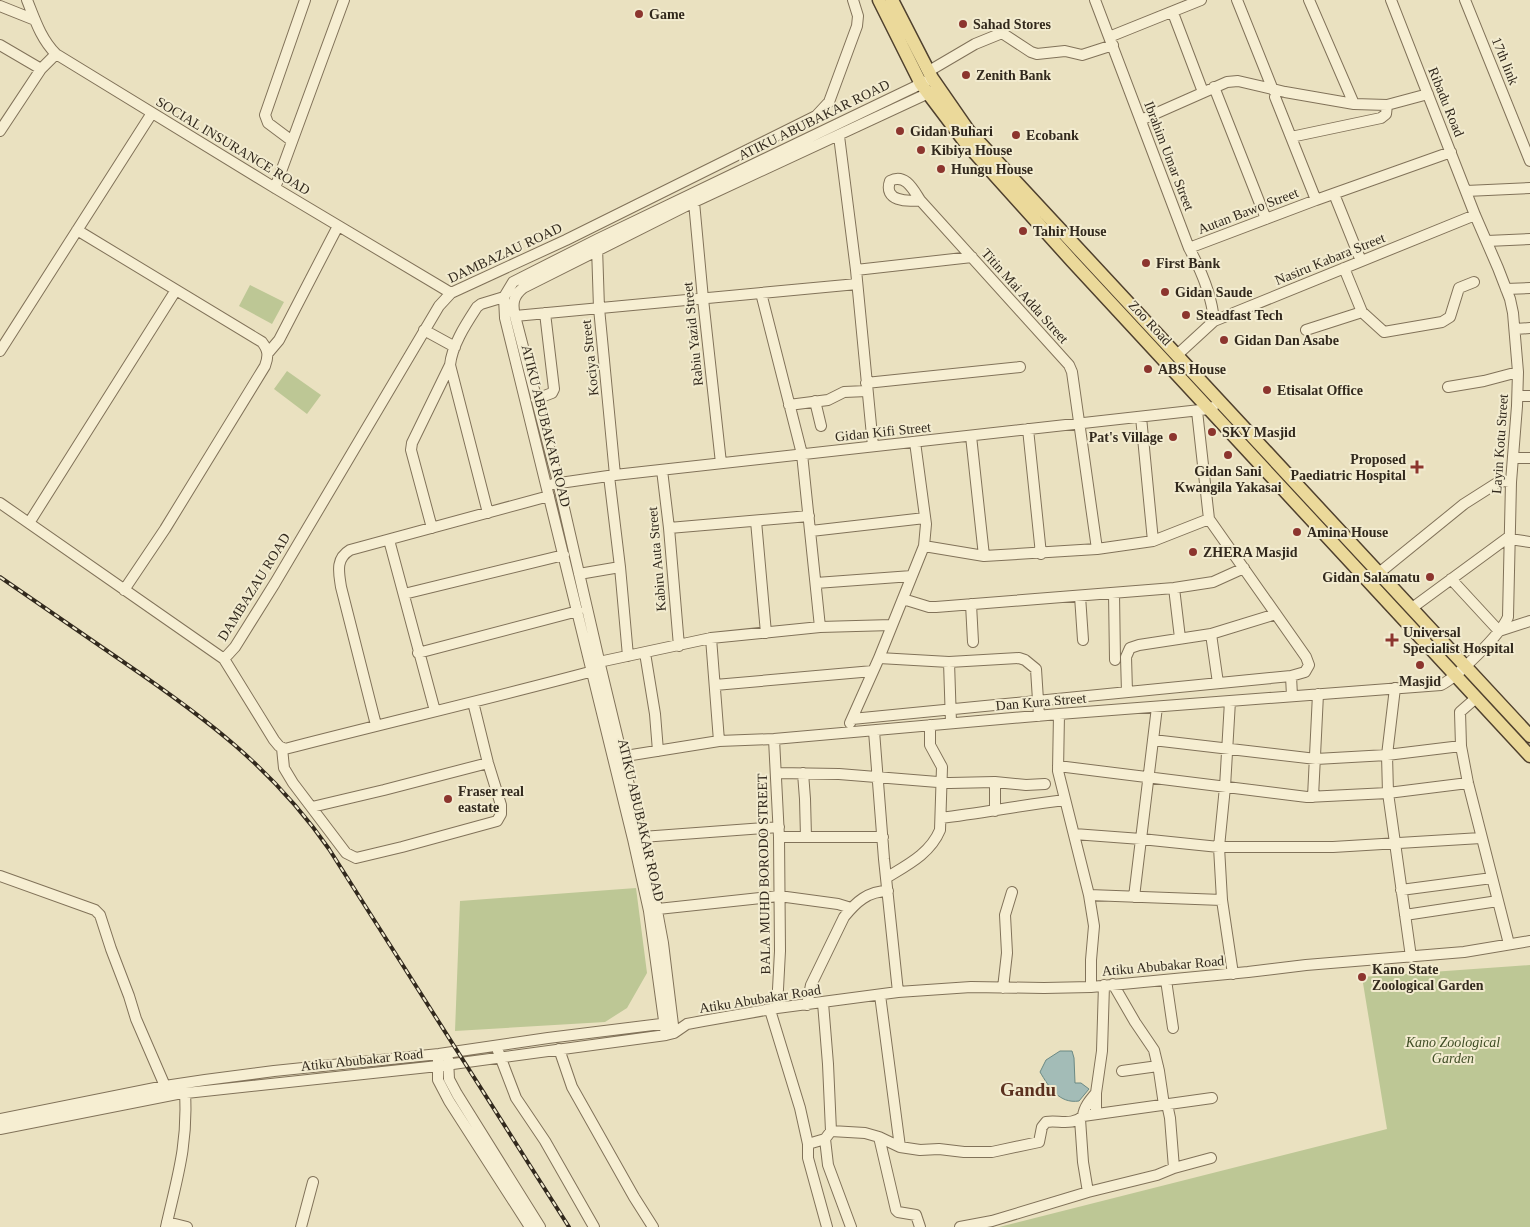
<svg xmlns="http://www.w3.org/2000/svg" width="1530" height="1227" viewBox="0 0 1530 1227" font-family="'Times New Roman',serif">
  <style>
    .green { fill: #bdc795 }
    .water { fill: #a3bcb7; stroke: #6b8984 }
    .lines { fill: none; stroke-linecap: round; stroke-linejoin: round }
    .minor-casing { stroke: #817259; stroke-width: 12 }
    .major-casing { stroke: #4f402e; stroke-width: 15 }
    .minor { stroke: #f6eed2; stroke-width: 10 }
    .major { stroke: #ebd99a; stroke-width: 12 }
    .rail-casing { stroke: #32291d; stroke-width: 4 }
    .rail { stroke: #f2ebcf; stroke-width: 2; stroke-dasharray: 5.5; stroke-linecap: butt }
    .poi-dot { fill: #8c352e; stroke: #f2ebcf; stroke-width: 2 }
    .labels { text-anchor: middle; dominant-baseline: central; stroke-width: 4; stroke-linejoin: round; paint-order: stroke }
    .poi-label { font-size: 14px; font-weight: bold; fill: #32291d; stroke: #f2ebcf; text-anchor: start }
    .street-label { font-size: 14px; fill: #32291d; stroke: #f2ebcf }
    .park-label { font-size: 14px; font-style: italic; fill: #3f4d25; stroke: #f2ebcf }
    .district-label { font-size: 19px; font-weight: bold; fill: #5b311f; stroke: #f2ebcf }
  </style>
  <rect width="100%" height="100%" fill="#eae1c0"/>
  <path class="green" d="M250,285L284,302L272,324L239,306Z
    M287,371L321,395L307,414L274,389Z
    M636,888L647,973L627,1008L605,1022L455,1031L460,901Z
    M1530,965V1227H999L1387,1129L1362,977Z"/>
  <path class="water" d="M1060,1051H1072L1074,1058L1075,1083H1081L1089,1089L1079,1101C1059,1104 1049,1087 1040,1072L1046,1060Z"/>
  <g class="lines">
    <g class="minor-casing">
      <path id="minor" d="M27,0C35,20 41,39 56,54L275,188L451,293
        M1095,0L1189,248C1201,270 1212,296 1214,321
        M1237,0L1273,90
        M1309,0L1354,104
        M1465,0L1530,161
        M0,6L35,20
        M1173,13L1203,92
        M1109,37L1201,0
        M0,45L41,69
        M929,71L975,44L1002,33L1031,52L1037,54L1065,51L1082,55L1113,45
        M1214,87L1266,219
        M1275,97L1316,200L1451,152
        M1141,120L1227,82L1238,81L1285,92L1354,104L1387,105L1428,94
        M0,131L41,69L56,54
        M839,136L856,270L873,446
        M1291,137L1381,118L1386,114L1387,105
        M292,141L268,123L265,115L305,0
        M275,188L344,0
        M1466,191L1530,188
        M1334,194L1361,261
        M920,200C907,202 883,201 890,181C905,173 913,189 920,200L1069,365L1072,372L1097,549
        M694,202L703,299L721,463
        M77,230L262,342C268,350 269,355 265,366L165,529L124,590
        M1487,241L1530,239
        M597,247L599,308L615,475
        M1189,248L1316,200
        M1344,268L1362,312L1384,332L1442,322L1450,317L1459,288L1474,282
        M856,270L972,257
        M1506,289L1530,288
        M761,293L802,454L820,627
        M515,316L857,284
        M1515,329L1530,328
        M424,330L455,347
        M1306,330L1362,312
        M0,351L152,113
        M268,353L279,340L338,226
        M1177,355L1214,321L1475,215
        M866,383L1020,367
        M1448,387L1484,381L1518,372
        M1518,396H1530
        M536,399L552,393L554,389L545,313
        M815,401L821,426
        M789,405L828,400L844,392L867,391
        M1197,411L1209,519L1306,657L1309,665L1305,672L1291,676L1292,696
        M1141,417L1153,541
        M1028,429L1041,554
        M971,436L984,556
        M1513,458H1530
        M662,470L669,528L679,646
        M609,476L620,567L628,656
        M553,484L615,475L1209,409L1213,407
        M0,503L224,659L274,740L279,746L285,749C389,722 493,698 597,670
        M488,513L450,365C452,345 466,324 477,307L481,304L504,297
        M756,521L766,633
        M29,523L176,290
        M432,528L411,450L412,443L450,365
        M669,528L809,516
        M811,531L925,518
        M1510,539L1530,542
        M389,540L435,711
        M924,546L984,556L1097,549L1153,541L1209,519
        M1379,573L1464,504L1497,483L1505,481L1511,482
        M579,574L620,567
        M1451,579L1499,631L1530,621
        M816,583L912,576
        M1174,588L1180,638
        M1114,593L1115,660
        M404,594L564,555
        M1080,596L1083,640
        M903,599L929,607H936L1174,588L1213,582L1244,568
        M971,604L973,642
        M1412,608L1510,536
        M1211,634L1218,683
        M711,638L719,741
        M418,653L578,611
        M645,653L655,714L658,751
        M879,658L949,662L1019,658L1025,660L1036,669L1039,716
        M224,659L235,647L275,583L439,306L451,293L566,240L816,116L829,102L857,26L858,16L853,0
        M599,662L711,638L820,627L892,625
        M949,662L951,723
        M715,685L873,671
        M1395,688L1387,755L1388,793L1411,957
        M1127,692L1126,657L1130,648L1139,645L1211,634L1276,614
        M1476,698L1460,712L1461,746L1468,783L1509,944
        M1230,701L1225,787L1219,847L1222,900L1233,974
        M1059,714L1058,771L1089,895L1094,926L1091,960V987
        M852,719L1291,676
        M850,723L879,658L924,546L926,524L915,442
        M376,725L341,587C339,573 335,559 350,550L549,496
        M874,731L884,859L898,992
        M774,739L779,837L780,951L777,1008
        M1153,740L1316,759L1387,755L1461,746
        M282,748L284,768L293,783L346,853L356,858L402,847L497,821L501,814V805L488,763L473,702
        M613,758L719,741L774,739L1059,714L1441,685C1457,677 1501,634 1508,617L1511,482L1517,406L1518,372L1513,313L1510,299L1498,268L1475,215L1391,0
        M1058,766L1307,797L1388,793L1468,783
        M777,773L839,774L950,783L995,782L1026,785L1045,784
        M803,773L805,799L806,837
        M995,782V811
        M1313,797L1318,694
        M312,807L384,790L488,763
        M941,818C982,813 1023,805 1065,800
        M1074,834L1141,839L1219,847H1333L1481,838
        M642,837L779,827
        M779,837H883
        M0,876L95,910L100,915L111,949L129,996L136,1019L165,1086
        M886,878C907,865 930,854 940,830L942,767L930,745V725
        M1401,890L1492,878
        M1089,895L1222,900
        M1134,897L1157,707
        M658,909L779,896L838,904L851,908
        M1405,915L1498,901
        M1166,980L1173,1028
        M1113,984L1135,1022L1154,1050L1159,1071L1164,1105
        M1003,988L1007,953L1005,915L1012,892
        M880,995L900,1147
        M823,1003L828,1064L831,1131
        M807,1005L811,985L844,917C856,902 868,891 888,891
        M770,1010L800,1108L808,1144V1158L827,1227
        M674,1033L663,943L649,868L601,669L558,482L515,316C512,304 513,296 523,288L694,202L933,91
        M666,1035L649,911L633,839L505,318L504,297L513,282L598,239L927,81
        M559,1049L572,1087L634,1197L653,1227
        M498,1051L516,1098L545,1141L594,1227
        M438,1059V1080L449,1101L530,1227
        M448,1059L449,1079L457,1094L540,1227
        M1122,1071L1158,1066
        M1167,1104L1170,1118L1174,1168
        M1096,1114V1093L1102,1051L1104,985
        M1083,1116C1084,1107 1090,1100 1096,1093
        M0,1119L165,1086L205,1080L274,1071L439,1054L548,1038L669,1023
        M1080,1119L1083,1162L1088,1192
        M0,1129L177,1094L438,1066L666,1035L674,1033L687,1024L703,1021L777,1008L898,992L971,987L1044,988L1091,987L1248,972L1306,965L1464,952L1530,941
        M879,1137L896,1210L898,1212L916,1215L920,1227
        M825,1139L828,1165L851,1227
        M808,1144L825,1139L831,1131L865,1133L879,1137L900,1147L920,1150L939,1149L964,1152H992L1039,1142L1042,1127L1046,1122C1058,1120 1073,1126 1083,1116L1212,1098
        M167,1222L187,1227
        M166,1227C177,1178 188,1145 185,1093
        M301,1227L313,1182
        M960,1227L992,1221L1088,1192L1157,1175L1174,1168L1211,1158"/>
    </g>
    <g class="major-casing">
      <path id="major" d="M879,0L921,84L964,141L1072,261L1530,756
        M892,0L932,78L968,130L1530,736"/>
    </g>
    <use href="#minor" class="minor"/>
    <use href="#major" class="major"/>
    <g class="rail-casing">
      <path id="rail" d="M0,577C41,605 81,633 122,661C204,717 272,767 329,849L569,1227"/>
    </g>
    <use href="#rail" class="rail"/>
  </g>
  <g class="poi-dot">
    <circle cx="639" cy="14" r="5"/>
    <circle cx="963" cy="24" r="5"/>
    <circle cx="966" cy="75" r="5"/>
    <circle cx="900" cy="131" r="5"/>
    <circle cx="1016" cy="135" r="5"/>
    <circle cx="921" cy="150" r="5"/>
    <circle cx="941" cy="169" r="5"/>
    <circle cx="1023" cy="231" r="5"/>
    <circle cx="1146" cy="263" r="5"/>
    <circle cx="1165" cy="292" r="5"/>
    <circle cx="1186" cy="315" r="5"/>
    <circle cx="1224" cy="340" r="5"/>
    <circle cx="1148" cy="369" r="5"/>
    <circle cx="1267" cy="390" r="5"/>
    <circle cx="1212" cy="432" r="5"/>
    <circle cx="1173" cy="437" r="5"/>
    <circle cx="1228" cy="455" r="5"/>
    <path d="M1414.5 459.5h5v5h5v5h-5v5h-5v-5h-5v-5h5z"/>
    <circle cx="1297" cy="532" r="5"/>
    <circle cx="1193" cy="552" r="5"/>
    <circle cx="1430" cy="577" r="5"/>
    <path d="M1389.5 632.5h5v5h5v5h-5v5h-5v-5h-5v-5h5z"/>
    <circle cx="1420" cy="665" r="5"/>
    <circle cx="448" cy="799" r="5"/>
    <circle cx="1362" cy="977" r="5"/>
  </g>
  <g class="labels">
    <g class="poi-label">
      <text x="649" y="14">Game</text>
      <text x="973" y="24">Sahad Stores</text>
      <text x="976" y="75">Zenith Bank</text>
      <text x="910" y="131">Gidan Buhari</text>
      <text x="1026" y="135">Ecobank</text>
      <text x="931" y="150">Kibiya House</text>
      <text x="951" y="169">Hungu House</text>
      <text x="1033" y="231">Tahir House</text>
      <text x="1156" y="263">First Bank</text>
      <text x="1175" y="292">Gidan Saude</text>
      <text x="1196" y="315">Steadfast Tech</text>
      <text x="1234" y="340">Gidan Dan Asabe</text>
      <text x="1158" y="369">ABS House</text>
      <text x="1277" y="390">Etisalat Office</text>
      <text x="1222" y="432">SKY Masjid</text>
      <text x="1163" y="437" text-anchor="end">Pat's Village</text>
      <text x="1406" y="459" text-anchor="end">Proposed<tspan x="1406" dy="16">Paediatric Hospital</tspan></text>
      <text x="1228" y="471" text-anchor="middle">Gidan Sani<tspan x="1228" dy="16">Kwangila Yakasai</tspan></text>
      <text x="1307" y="532">Amina House</text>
      <text x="1203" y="552">ZHERA Masjid</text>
      <text x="1420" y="577" text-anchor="end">Gidan Salamatu</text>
      <text x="1403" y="632">Universal<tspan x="1403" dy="16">Specialist Hospital</tspan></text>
      <text x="1420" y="681" text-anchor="middle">Masjid</text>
      <text x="458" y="791">Fraser real<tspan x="458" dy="16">eastate</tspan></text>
      <text x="1372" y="969">Kano State<tspan x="1372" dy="16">Zoological Garden</tspan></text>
    </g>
    <g class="street-label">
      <text transform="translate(1505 61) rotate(68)">17th link</text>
      <text transform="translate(1446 102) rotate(68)">Ribadu Road</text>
      <text transform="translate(814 120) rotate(-26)">ATIKU ABUBAKAR ROAD</text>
      <text transform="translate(233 146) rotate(31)">SOCIAL INSURANCE ROAD</text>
      <text transform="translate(1169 156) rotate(69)">Ibrahim Umar Street</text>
      <text transform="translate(1248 211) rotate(-21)">Autan Bawo Street</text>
      <text transform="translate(505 253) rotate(-25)">DAMBAZAU ROAD</text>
      <text transform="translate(1330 259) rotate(-22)">Nasiru Kabara Street</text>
      <text transform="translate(1025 296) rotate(48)">Titin Mai Adda Street</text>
      <text transform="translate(1150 323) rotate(47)">Zoo Road</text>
      <text transform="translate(693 334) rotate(-96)">Rabiu Yazid Street</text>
      <text transform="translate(590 358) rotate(-96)">Kociya Street</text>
      <text transform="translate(546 426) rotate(76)">ATIKU ABUBAKAR ROAD</text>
      <text transform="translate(883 432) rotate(-6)">Gidan Kifi Street</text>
      <text transform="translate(1500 444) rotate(-86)">Layin Kotu Street</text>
      <text transform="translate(657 559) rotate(-95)">Kabiru Auta Street</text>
      <text transform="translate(254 587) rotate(-58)">DAMBAZAU ROAD</text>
      <text transform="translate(1041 702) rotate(-5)">Dan Kura Street</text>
      <text transform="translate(641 820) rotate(77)">ATIKU ABUBAKAR ROAD</text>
      <text transform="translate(764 874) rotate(-91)">BALA MUHD BORODO STREET</text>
      <text transform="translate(1163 966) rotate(-5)">Atiku Abubakar Road</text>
      <text transform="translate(760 999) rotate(-9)">Atiku Abubakar Road</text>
      <text transform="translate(362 1060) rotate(-6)">Atiku Abubakar Road</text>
    </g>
    <g class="park-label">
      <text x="1453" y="1042">Kano Zoological<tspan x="1453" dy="16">Garden</tspan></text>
    </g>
    <g class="district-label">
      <text x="1028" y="1089">Gandu</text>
    </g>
  </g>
</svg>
